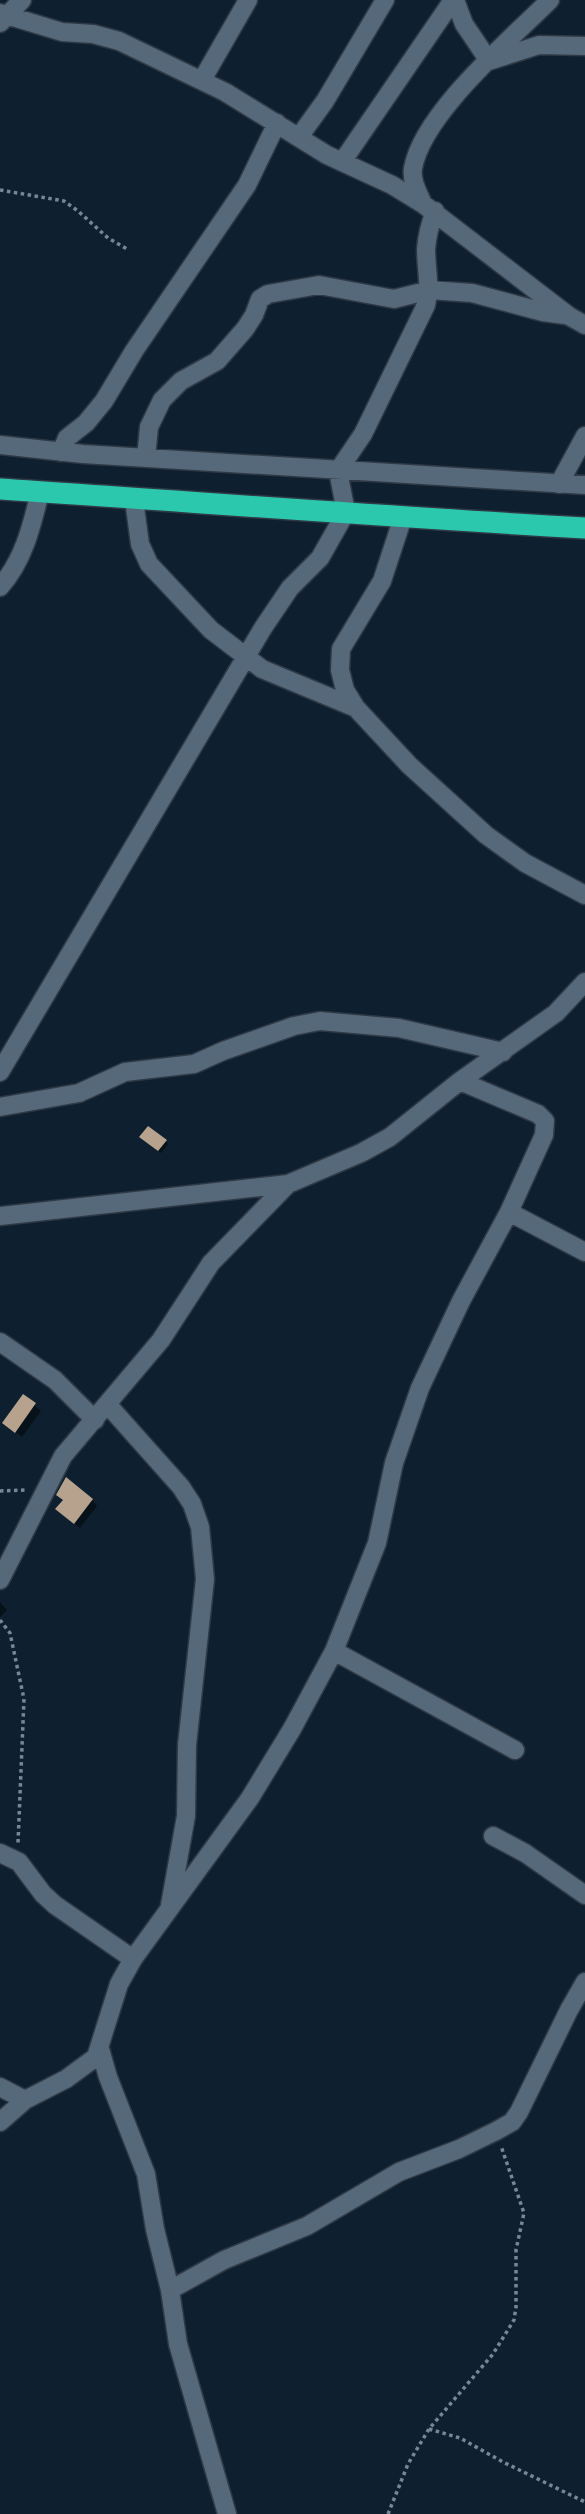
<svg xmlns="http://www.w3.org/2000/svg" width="585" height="2514" viewBox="0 0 585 2514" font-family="'Exo 2',sans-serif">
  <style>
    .shadow { fill: #0007 }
    .building { fill: #b7a28e }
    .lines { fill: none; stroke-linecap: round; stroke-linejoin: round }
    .street-casing { stroke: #2f3945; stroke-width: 21 }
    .highway-casing { stroke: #2f3945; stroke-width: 24 }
    .path { stroke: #788794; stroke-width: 3.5; stroke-dasharray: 3.5 3.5; stroke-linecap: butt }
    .street { stroke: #55697b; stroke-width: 18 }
    .highway { stroke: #2cc8ae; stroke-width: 21 }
  </style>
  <rect width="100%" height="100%" fill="#0e202f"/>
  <path class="shadow" d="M144,1140L166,1141L168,1144L161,1153Z
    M23,1396L41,1411L22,1437L10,1428Z
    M92,1500L97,1506L80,1528L63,1515Z
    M0,1602L7,1610L0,1617Z"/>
  <path class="building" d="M148,1126L167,1140L158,1151L139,1137Z
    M23,1394L36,1403L15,1433L2,1423Z
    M66,1477L93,1499L74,1524L55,1509L63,1500L56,1495Z"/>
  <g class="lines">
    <g class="street-casing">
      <path id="street" d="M455,0L464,24L489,61L539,45L585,46
        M0,13L62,32L93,34L119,41L225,92L327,155L392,185L423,204L569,316L585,325
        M0,23L22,0
        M202,80L248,0
        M299,137L325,101L385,0
        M342,162L453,0
        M423,204C418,192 411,181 413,168C423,113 511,39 550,0
        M0,445L83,454L585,485
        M61,452L67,438L86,423L104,401L134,351L247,185L277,123
        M146,458L149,427L162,400L181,381L217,361L245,329L254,315L260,299L268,294L319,285L394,299L430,290L472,293L543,312L565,315
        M559,484L585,436
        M134,500L140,544L149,564L211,630L262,669L356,708
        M403,517L382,581L341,649L340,670L345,690L356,708L409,765L486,835L525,863L585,895
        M0,587C24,560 32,525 40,492
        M0,1072L263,628L290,588L320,558L346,512L338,471L363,434L426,305C431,286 426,269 426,249C427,236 430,224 435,211
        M0,1107L79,1093L125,1072L194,1064L223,1051L294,1026L320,1021L399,1028L503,1052
        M509,1212L585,1252
        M0,1216L288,1184L361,1153L390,1137L460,1081L556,1013L585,982
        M0,1342L55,1380L95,1420
        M108,1405L181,1487L192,1504L200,1527L205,1579L187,1745L186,1816L170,1905
        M0,1580L63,1456L161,1340L211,1263L288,1184
        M334,1651L515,1750
        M493,1836L525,1853L585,1895
        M0,1853L19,1862L43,1894L55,1905L133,1959
        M100,2049L108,2077L146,2174L155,2229L170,2290L178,2344L227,2514
        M0,2087L25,2100
        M0,2122L25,2100L66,2079L96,2057L119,1984L133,1959L250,1798L292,1729L334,1651L377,1543L394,1463L420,1388L461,1301L509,1212L544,1135L545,1121L538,1114L460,1081
        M170,2290L224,2260L307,2226L399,2172L459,2149L496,2131L512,2122L519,2112L569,2010L585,1982"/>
    </g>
    <g class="highway-casing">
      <path id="highway" d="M0,489C195,502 390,517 585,528"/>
    </g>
    <path class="path" d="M0,190L64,201L78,211L108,238L127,249
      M0,1491L26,1490
      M0,1620L10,1633L24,1699L18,1843
      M429,2429L460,2438L503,2462L585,2502
      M388,2514L408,2464L429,2429L493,2354L514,2320L516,2307V2250L524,2213L501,2146"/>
    <use href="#street" class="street"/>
    <use href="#highway" class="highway"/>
  </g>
</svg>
